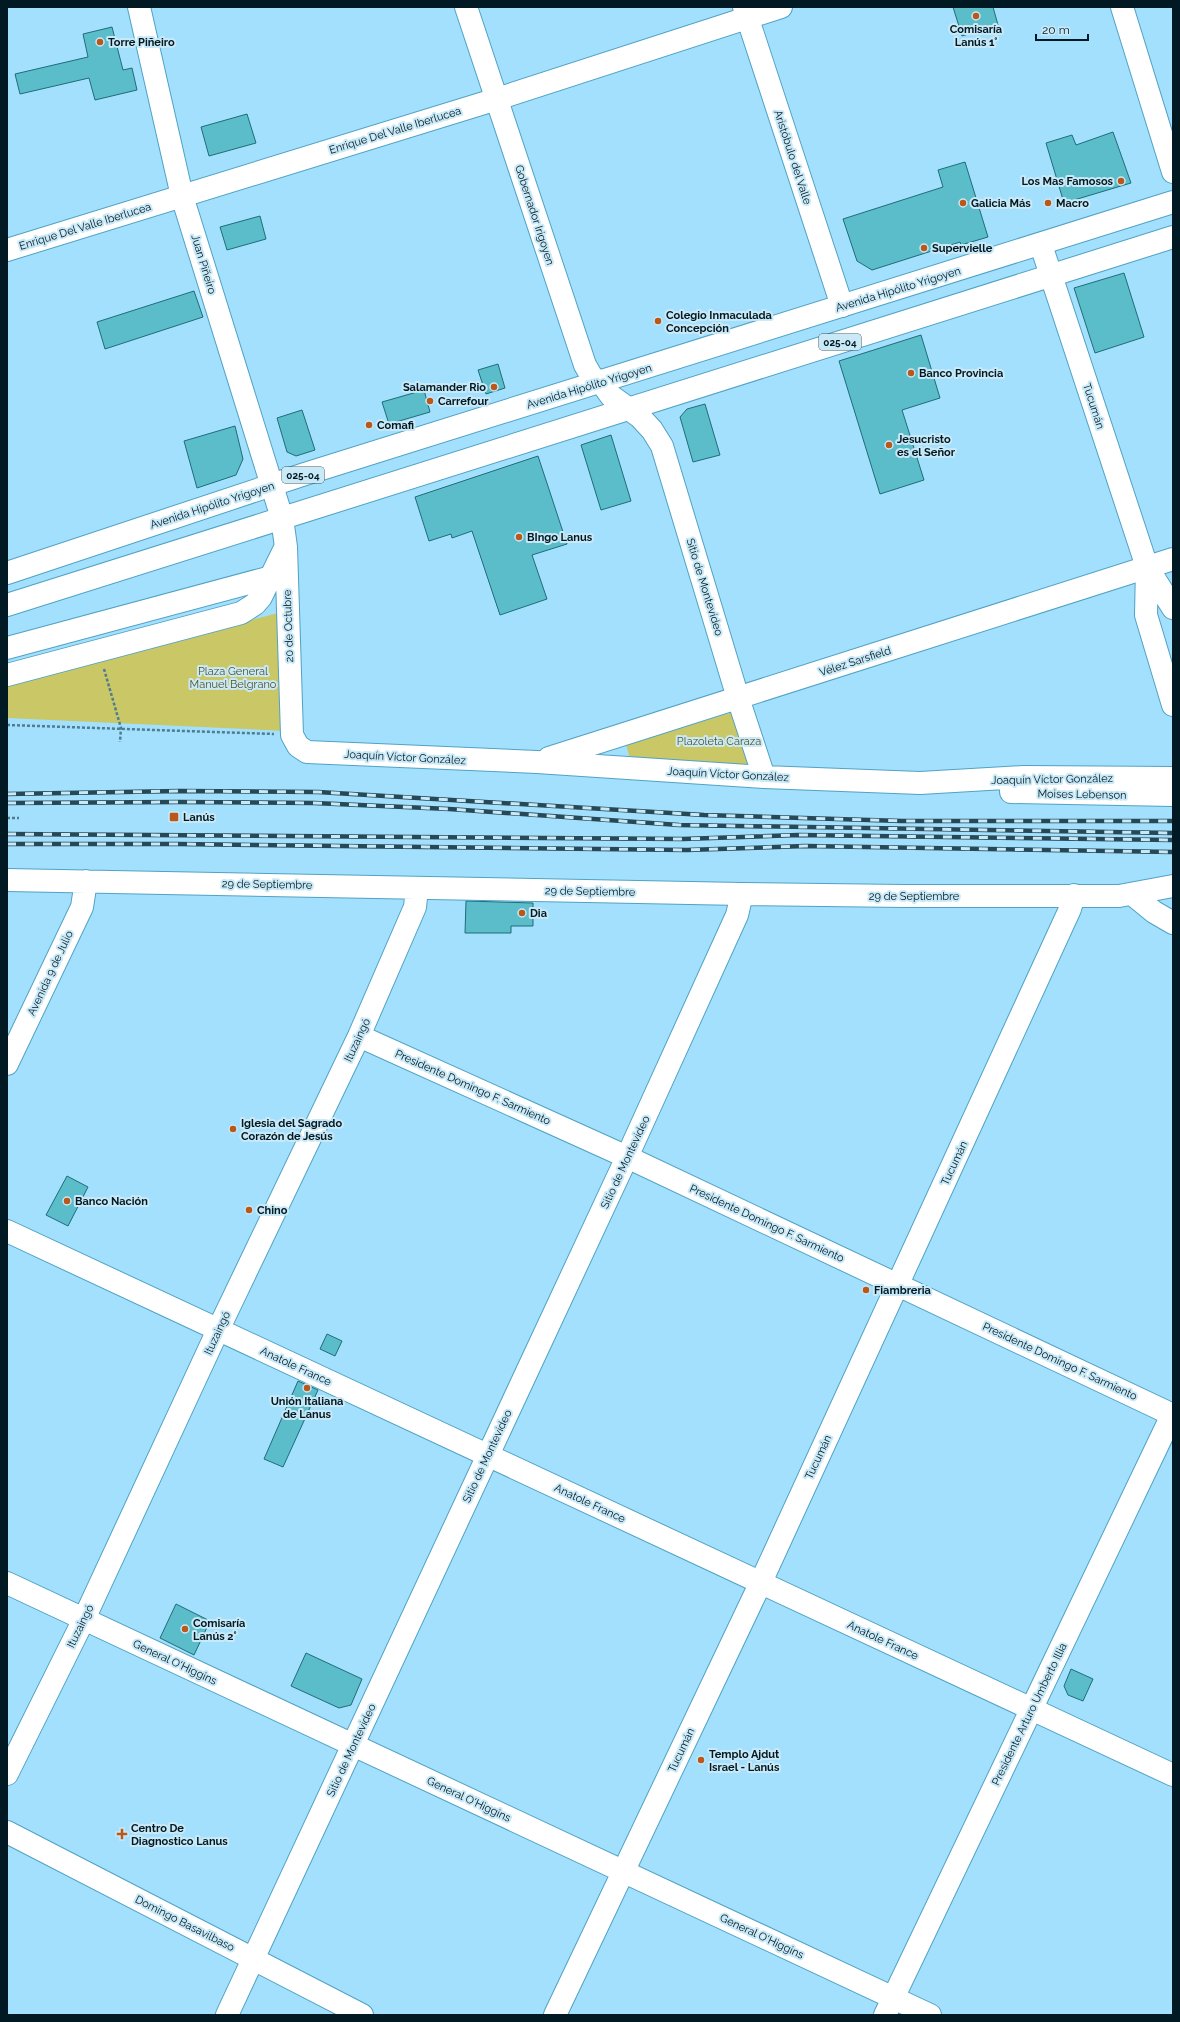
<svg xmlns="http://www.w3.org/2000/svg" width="1180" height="2022" font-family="Raleway,sans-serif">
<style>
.green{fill:#c9c766}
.building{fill:#5bbcca;stroke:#1f6d77}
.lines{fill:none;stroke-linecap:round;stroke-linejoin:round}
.minor-casing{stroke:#51a2c4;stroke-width:24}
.major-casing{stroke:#51a2c4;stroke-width:24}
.path{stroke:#517c8f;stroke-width:2.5;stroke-dasharray:3 2;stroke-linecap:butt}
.minor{stroke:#fff;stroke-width:22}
.major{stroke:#fff;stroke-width:22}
.rail-casing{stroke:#274856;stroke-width:4.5}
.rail{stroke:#cae9f7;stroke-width:3;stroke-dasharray:9;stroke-linecap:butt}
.poi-dot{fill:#ba581a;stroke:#cae9f7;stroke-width:1.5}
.labels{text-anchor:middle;stroke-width:4;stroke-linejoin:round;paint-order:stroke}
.shield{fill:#cae9f7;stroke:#3d5763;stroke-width:1}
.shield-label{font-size:10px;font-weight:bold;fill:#011923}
.poi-label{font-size:11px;font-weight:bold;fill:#011923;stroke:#cae9f7;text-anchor:start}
.street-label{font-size:11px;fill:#011923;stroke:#cae9f7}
.park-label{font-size:11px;fill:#515025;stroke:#cae9f7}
</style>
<rect width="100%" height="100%" fill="#a2e0fd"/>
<path class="green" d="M282,612l4,119 -279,-13v-35z
M736,711l17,56 -122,-5 -5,-17z"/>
<path class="building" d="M953,7h40l5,18 -36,11z
M112,27l11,43 9,-2 5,22 -42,10 -6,-22 -69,16 -5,-20 73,-17 -5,-23z
M247,114l9,29 -47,13 -8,-29z
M1113,132l18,51 -67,20 -18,-60 26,-8 4,10z
M965,162l23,75 -27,8 -1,-3 -88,28 -15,-9 -14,-42 100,-32 -5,-17z
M260,216l6,23 -39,11 -7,-23z
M1124,273l20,64 -49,16 -21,-65z
M194,291l9,26 -98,32 -8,-27z
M921,335l19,63 -38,12 22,70 -44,14 -41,-133z
M498,364l7,24 -19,6 -8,-24z
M424,390l6,22 -41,12 -7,-22z
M705,404l15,51 -27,7 -13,-45 7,-8z
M302,410l13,40 -19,6 -9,-4 -10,-34z
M235,426l8,33 -7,16 -39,13 -13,-47z
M611,435l20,66 -30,9 -20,-65z
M538,456l29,88 -35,11 15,44 -47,16 -28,-84 -20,7 -1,-4 -22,7 -14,-44z
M466,901l67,2v23h-22v7h-46z
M67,1176l21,11 -20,39 -22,-11z
M327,1334l15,7 -7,15 -15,-7z
M298,1381l20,9 -35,77 -19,-8z
M176,1604l34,17 -16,34 -34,-17z
M306,1653l56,26 -11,26 -12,3 -48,-22z
M1071,1669l22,10 -10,22 -15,-6 -4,-9z"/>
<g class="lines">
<defs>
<path id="minor" d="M139,7l43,189 100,322 4,29 6,188 6,11 9,6 230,10 227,15 156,6 103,-6 150,1
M466,7l119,358 7,12 9,5 10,14 29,21 12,13 10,16 76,252 26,79
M744,7l98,299
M1122,7l51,165
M1041,245l106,322 26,41
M7,250l490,-151 284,-92
M1147,567l-1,48 27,90
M7,648l264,-71
M7,675l234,-62 14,-9 6,-7 23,-47
M549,758l624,-199
M1011,792l162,3
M7,880l735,14 163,2h214l54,-10
M1132,894l22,18 19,11
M359,1036l268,121 546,258
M7,1064l75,-157 4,-26
M7,1231l1166,544
M7,1583l923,432
M7,1774l77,-155 134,-289 141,-294 56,-129 2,-19
M7,1832l355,183
M227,2015l400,-858 110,-242 5,-21
M555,2015l206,-433 309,-673 4,-14
M885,2015l288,-602"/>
<path id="major" d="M7,573l298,-99 868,-272
M7,605l1166,-368"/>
</defs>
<use href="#minor" class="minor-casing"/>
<use href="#major" class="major-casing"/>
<path class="path" d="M104,669l17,59 -1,14
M7,725l267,9
M7,818h12"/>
<use href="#minor" class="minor"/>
<use href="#major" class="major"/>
<defs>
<path id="rail" d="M7,794l173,-3 138,1 386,23 198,6h271
M7,803l173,-1 134,1 135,6 230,16 494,8
M7,834l676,5 116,-4 374,5
M7,844h170l510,6 118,-4 368,6"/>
</defs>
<use href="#rail" class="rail-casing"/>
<use href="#rail" class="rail"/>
</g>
<g class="poi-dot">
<circle cx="976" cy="16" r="4"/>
<circle cx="100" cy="42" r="4"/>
<circle cx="1121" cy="181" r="4"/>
<circle cx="963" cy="203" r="4"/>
<circle cx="1048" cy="203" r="4"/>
<circle cx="924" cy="248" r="4"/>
<circle cx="658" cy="321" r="4"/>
<circle cx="911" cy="373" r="4"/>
<circle cx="494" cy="387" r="4"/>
<circle cx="430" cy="401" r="4"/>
<circle cx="369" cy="425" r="4"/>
<circle cx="889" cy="445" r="4"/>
<circle cx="519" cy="537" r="4"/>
<rect x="169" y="812" width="10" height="10" rx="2"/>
<circle cx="522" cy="913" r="4"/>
<circle cx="233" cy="1129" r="4"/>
<circle cx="67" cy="1201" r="4"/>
<circle cx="249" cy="1210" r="4"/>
<circle cx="866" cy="1290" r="4"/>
<circle cx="307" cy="1388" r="4"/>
<circle cx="185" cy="1629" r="4"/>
<circle cx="701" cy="1760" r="4"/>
<path d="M120 1828h4v4h4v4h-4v4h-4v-4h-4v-4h4z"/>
</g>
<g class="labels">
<g class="shield">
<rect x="819" y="334" width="42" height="16" rx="3"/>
<rect x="282" y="467" width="42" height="16" rx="3"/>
</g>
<g class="shield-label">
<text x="840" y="346">025-04</text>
<text x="303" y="479">025-04</text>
</g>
<g class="poi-label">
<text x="976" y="33" text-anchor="middle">Comisaría<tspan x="976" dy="13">Lanús 1°</tspan></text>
<text x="108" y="46">Torre Piñeiro</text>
<text x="1113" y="185" text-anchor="end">Los Mas Famosos</text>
<text x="971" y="207">Galicia Más</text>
<text x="1056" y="207">Macro</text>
<text x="932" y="252">Supervielle</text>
<text x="666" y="319">Colegio Inmaculada<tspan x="666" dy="13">Concepción</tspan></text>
<text x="919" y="377">Banco Provincia</text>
<text x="486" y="391" text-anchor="end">Salamander Rio</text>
<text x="438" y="405">Carrefour</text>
<text x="377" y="429">Comafi</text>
<text x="897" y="443">Jesucristo<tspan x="897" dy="13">es el Señor</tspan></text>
<text x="527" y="541">BIngo Lanus</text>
<text x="183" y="821">Lanús</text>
<text x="530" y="917">Dia</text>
<text x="241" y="1127">Iglesia del Sagrado<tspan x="241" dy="13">Corazón de Jesús</tspan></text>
<text x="75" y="1205">Banco Nación</text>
<text x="257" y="1214">Chino</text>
<text x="874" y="1294">Fiambreria</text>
<text x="307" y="1405" text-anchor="middle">Unión Italiana<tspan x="307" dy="13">de Lanus</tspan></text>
<text x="193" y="1627">Comisaría<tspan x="193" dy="13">Lanús 2°</tspan></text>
<text x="709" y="1758">Templo Ajdut<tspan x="709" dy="13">Israel - Lanús</tspan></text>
<text x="131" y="1832">Centro De<tspan x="131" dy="13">Diagnostico Lanus</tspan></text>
</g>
<g class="street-label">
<text transform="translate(395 130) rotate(-17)" y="4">Enrique Del Valle Iberlucea</text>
<text transform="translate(793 157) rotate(72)" y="4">Aristóbulo del Valle</text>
<text transform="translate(535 215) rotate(72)" y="4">Gobernador Irigoyen</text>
<text transform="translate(85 226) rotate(-17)" y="4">Enrique Del Valle Iberlucea</text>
<text transform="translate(204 264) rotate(73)" y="4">Juan Piñeiro</text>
<text transform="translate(898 289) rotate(-17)" y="4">Avenida Hipólito Yrigoyen</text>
<text transform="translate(589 386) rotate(-17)" y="4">Avenida Hipólito Yrigoyen</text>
<text transform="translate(1094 406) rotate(72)" y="4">Tucumán</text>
<text transform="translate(212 505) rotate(-18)" y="4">Avenida Hipólito Yrigoyen</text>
<text transform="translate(705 587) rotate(73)" y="4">Sitio de Montevideo</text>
<text transform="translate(288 626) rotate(-92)" y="4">20 de Octubre</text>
<text transform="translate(855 661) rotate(-18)" y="4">Vélez Sarsfield</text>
<text transform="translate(405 757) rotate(3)" y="4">Joaquín Víctor González</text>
<text transform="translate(728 774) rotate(3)" y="4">Joaquín Víctor González</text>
<text transform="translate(1052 779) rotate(-1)" y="4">Joaquín Víctor González</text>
<text transform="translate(1082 794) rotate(1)" y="4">Moises Lebenson</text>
<text transform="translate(267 884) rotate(1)" y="4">29 de Septiembre</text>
<text transform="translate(590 891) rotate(1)" y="4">29 de Septiembre</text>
<text x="914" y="900">29 de Septiembre</text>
<text transform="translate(50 973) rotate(-65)" y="4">Avenida 9 de Julio</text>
<text transform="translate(357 1040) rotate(-65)" y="4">Ituzaingó</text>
<text transform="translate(473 1087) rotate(24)" y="4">Presidente Domingo F. Sarmiento</text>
<text transform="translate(625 1162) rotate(-65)" y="4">Sitio de Montevideo</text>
<text transform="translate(954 1163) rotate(-65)" y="4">Tucumán</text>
<text transform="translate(767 1223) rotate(25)" y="4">Presidente Domingo F. Sarmiento</text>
<text transform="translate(217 1333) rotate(-65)" y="4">Ituzaingó</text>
<text transform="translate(1060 1361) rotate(25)" y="4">Presidente Domingo F. Sarmiento</text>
<text transform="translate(296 1366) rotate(25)" y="4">Anatole France</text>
<text transform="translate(487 1456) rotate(-65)" y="4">Sitio de Montevideo</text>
<text transform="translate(818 1457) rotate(-65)" y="4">Tucumán</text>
<text transform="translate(590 1503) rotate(25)" y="4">Anatole France</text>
<text transform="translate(80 1626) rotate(-64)" y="4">Ituzaingó</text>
<text transform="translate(883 1640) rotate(25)" y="4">Anatole France</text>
<text transform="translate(175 1662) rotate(25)" y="4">General O'Higgins</text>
<text transform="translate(1029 1714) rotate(-64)" y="4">Presidente Arturo Umberto Illia</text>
<text transform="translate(351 1750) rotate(-65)" y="4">Sitio de Montevideo</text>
<text transform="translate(681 1750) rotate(-65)" y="4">Tucumán</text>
<text transform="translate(469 1799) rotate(25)" y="4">General O'Higgins</text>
<text transform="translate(185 1923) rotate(27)" y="4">Domingo Basavilbaso</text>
<text transform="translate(762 1936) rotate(25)" y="4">General O'Higgins</text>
</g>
<g class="park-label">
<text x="233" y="675">Plaza General<tspan x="233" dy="13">Manuel Belgrano</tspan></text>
<text x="719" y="745">Plazoleta Caraza</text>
</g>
</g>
<rect width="1180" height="2022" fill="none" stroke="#011923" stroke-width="16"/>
<path d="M1036 34v6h52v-6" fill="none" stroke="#011923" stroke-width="2"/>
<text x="1042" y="34" font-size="12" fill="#011923" stroke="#cae9f7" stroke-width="3" paint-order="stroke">20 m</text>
</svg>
